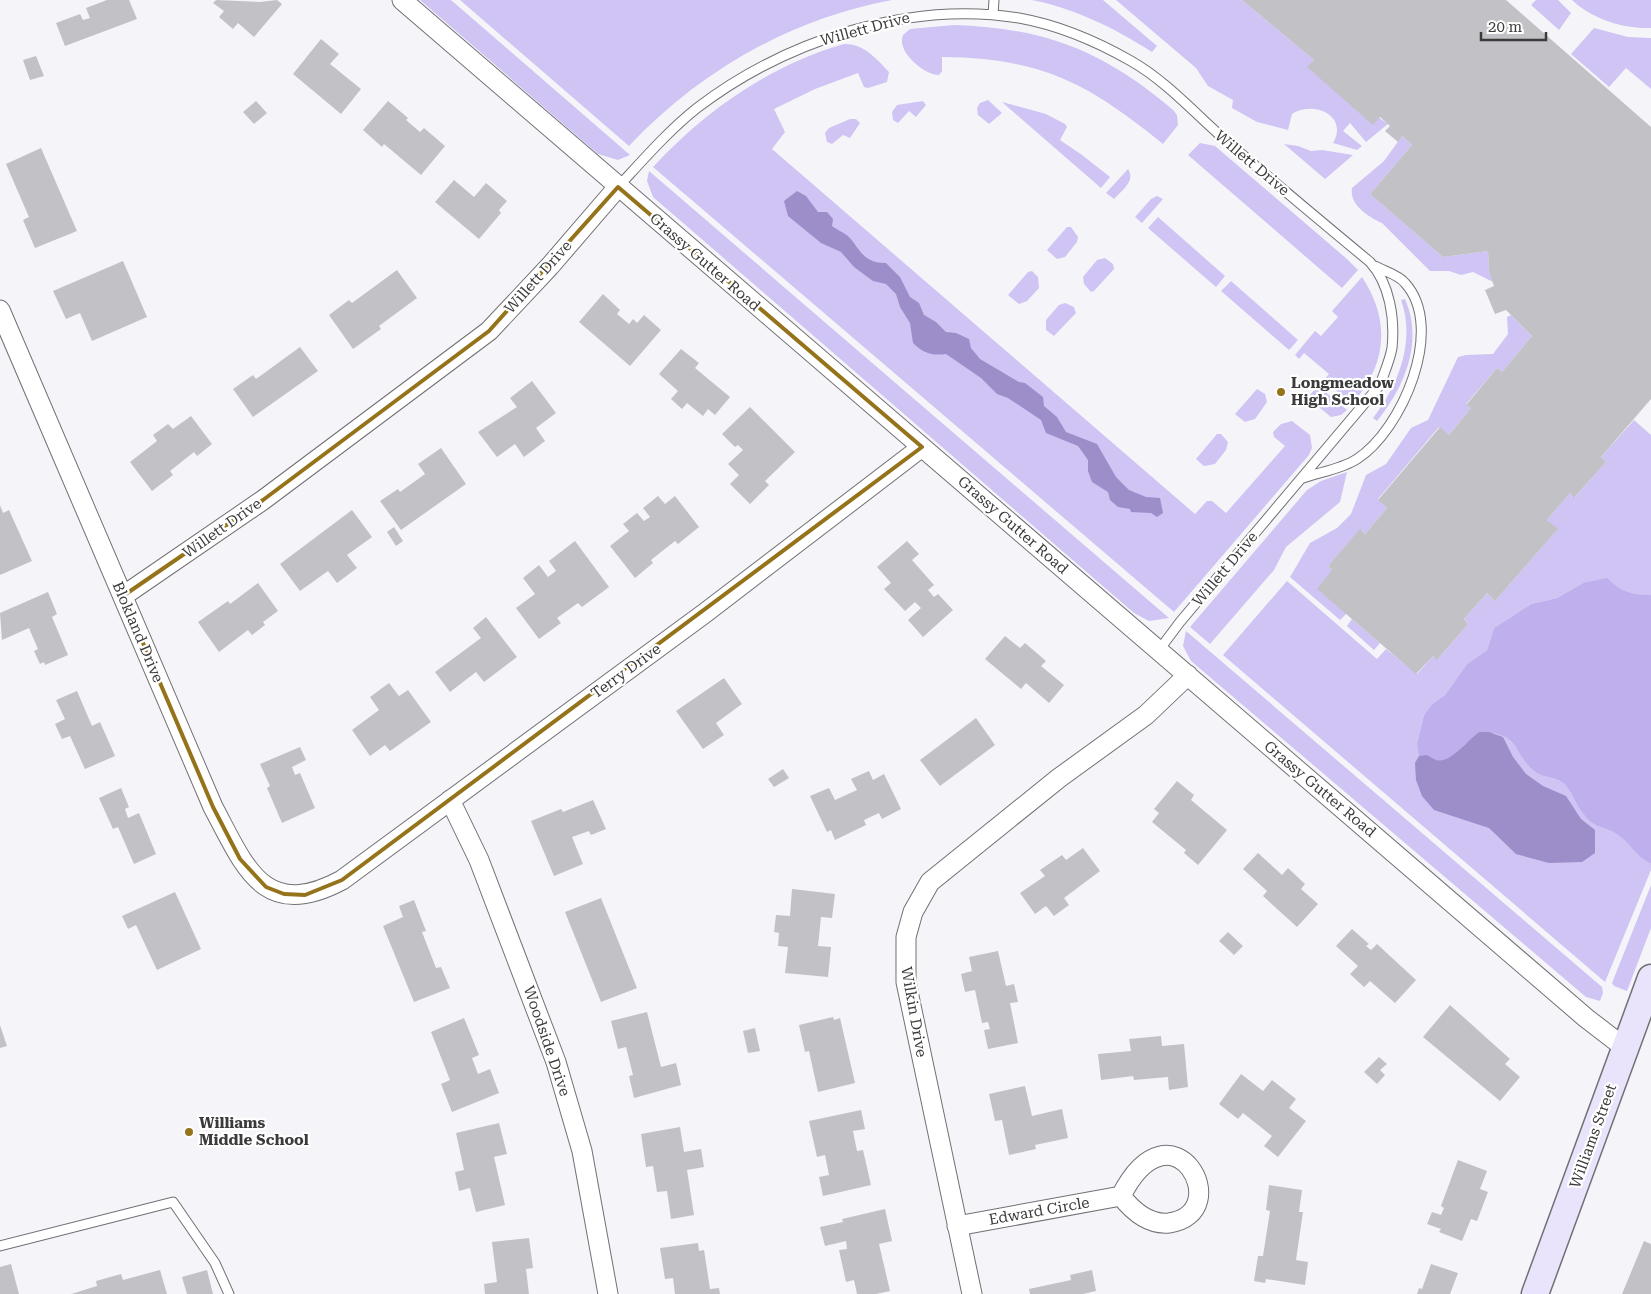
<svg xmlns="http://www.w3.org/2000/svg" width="1651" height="1294" font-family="'Roboto Serif',serif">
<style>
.green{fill:#cfc4f4}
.forest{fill:#bfafed}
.water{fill:#9d8dc9}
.building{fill:#c2c1c5}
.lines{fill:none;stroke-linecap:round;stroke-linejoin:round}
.lane-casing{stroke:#717074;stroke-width:11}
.street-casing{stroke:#717074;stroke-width:21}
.secondary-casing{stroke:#717074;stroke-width:29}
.lane{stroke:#fff;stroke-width:9}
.street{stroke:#fff;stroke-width:19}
.secondary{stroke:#eae3fc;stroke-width:26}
.marked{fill:none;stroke:#95731b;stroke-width:4;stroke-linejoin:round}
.poi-dot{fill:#95731b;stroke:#fff;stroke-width:2}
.labels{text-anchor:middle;stroke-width:4.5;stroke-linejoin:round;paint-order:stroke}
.street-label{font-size:15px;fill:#3b3b3c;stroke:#fff}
.poi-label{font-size:15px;font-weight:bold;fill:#3b3b3c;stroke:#fff;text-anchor:start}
</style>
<rect width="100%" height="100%" fill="#f5f5f9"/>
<path class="green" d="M420,0h31l179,155 -12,5 -20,-6z
M460,0h432c-102,19 -192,71 -263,146z
M1032,0h71l54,46 -5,6c-38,-24 -76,-43 -120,-52z
M1116,0h126l72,60 -6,7 80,57 -22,18 -16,-19 -7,8 19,15 -5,4 -24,-7c16,-27 -19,-43 -41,-29l-4,16 -31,-8 -25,-14 1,-8 -25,-14 -12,-18z
M1536,0h22l13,13 -12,17 -28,-25z
M1572,0h79v28c-28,1 -59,-9 -79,-28z
M954,25c91,3 150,26 219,85l4,5 1,10 -15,19c-75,-61 -122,-86 -221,-87v14l-3,4c-15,0 -43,-24 -36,-40l7,-6z
M1594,28l34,9 23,1v51l-25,-21 -17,19 -38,-33z
M844,44c19,-1 33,15 45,28l-2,10 -19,6 -4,-1 -6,-14 -43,16 -41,20 11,23 -13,17 423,365 12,-13h5l14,12 59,-67 -11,-9 -1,-5 8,-8 11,-3 18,14 2,13 -3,7 -135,157 -521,-445c52,-56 117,-102 191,-123z
M988,100l14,13 -13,11 -11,-9 -1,-7 3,-5z
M923,101l3,4 -10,12 -7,-6 -11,12 -5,-3 -1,-8 5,-7z
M1002,102l44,12 19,10 2,3 -7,13 22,15 28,22 -9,11z
M850,119h6l4,4 -10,15 -7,-3 -11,9 -5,-2 -2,-9 4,-5z
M1402,136l10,9 -42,49 73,63 45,-6 1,20 4,11 -20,-10 -12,3 -12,-4h-19l-48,-48c-13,-6 -33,-18 -30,-35l32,-27z
M1200,143l15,3 132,113 11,11 -16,18 -154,-133z
M1284,144l14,2 13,5 11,-1 31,5 -28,24z
M1128,169c8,12 -6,21 -14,30l-8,-6z
M649,171l520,447 -20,3 -15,-8 -481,-416 -6,-16z
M1157,196l6,3 -21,24 -7,-6 16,-18z
M1158,217l67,59 -9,11 -68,-59z
M1067,227h4l7,10 -1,5 -12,15 -8,2 -10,-9z
M1105,258l8,6 1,5 -20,22 -3,1 -7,-8 -1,-7 14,-17z
M1032,271l6,6 1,11 -12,13 -8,3 -11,-9 20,-23z
M1362,277c29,44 25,88 -10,127l-28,-24 5,-6 -25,-21 -5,6 -4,-4 20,-24 6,5 17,-19 -6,-6z
M1231,281l67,59 -9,10 -68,-59z
M1405,299c19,43 -1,89 -28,122l-4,-3c25,-32 43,-77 28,-118z
M1065,303l9,4 2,6 -22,23 -8,-6v-10l13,-15z
M1511,315l21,21 -30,36 -5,-4 -31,36 5,4 -22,27 -10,-8 -61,72 9,9 -22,26 -5,-4 -32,36 4,4 14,44 -6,6 -50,-43 20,-34 27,-15 14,-14 15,-39 20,-11 25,-36 17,-8 30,-63 8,-2 27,-1 15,-20 -1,-17z
M1318,386l29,24 -6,5 -10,2 -22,-18v-3z
M1257,389l8,5 2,8 -12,17 -10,3 -10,-8z
M1634,420l17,15v160l-12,1 -56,-13 -26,15 -26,6 -37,24 -7,22 -20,14 -22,31 -13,9 -8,11 -7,28 9,12 36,-6 17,-17c46,1 31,23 59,42 8,4 18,3 25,9 10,9 12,22 21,32 10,13 17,11 29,17 16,8 22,25 38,32v6l-46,112 -382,-327 64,-74 90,78 9,-10 31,25 16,-18 5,3 30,-35 -4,-5 23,-26 8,8 62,-71 -10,-10 23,-27 5,4 31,-35 -5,-5z
M1217,434h4l7,8 -2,8 -11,14 -11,2 -8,-7z
M1347,472l-7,30 -54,45 -12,23 -64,74 -20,-17 117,-137 14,-9z
M1352,619l28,24 -6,7 -27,-24z
M1186,631l416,356 1,6 -3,8 -14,-4 -395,-336 -8,-15z
M1651,885v43l-24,63 -13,-5 -2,-3z"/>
<path class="forest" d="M1607,578c13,13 25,18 44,17v269c-16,-7 -22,-24 -38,-32 -12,-6 -19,-4 -29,-17 -9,-10 -11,-23 -21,-32 -7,-6 -17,-5 -25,-9 -28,-19 -13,-41 -59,-42 -10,6 -29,33 -43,29 -3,-2 -6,-5 -10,-6l-7,1 -2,-13 7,-28 8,-11 13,-9 22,-31 20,-14 7,-22 37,-24 26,-6 26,-15z"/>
<path class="water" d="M797,191l9,5 12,16h9l6,7 -1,7c5,4 13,7 17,11 13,15 15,26 37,26l14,14 10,20 9,6 5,12 12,7 10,10 10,1 13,6 2,9 9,11 39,23 6,1 18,14 1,9 13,11 9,15 31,12 19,33 13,13 17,7 14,1 3,15 -6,4 -6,-4 -20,-1 -1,-3 -12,-2 -8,-7 -2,-8 -16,-10 -4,-11v-11l-10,-14 -32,-13 -5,-13 -33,-22 -11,-4 -16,-16 -35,-24c-14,2 -23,-1 -33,-11l-3,-20 -10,-16 -4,-13 -10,-10 -13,-3 -19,-14 -13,-15 -20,-9 -33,-27 -4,-15z
M1479,732h10l14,5 10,20 13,17 17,12 23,10 15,23 14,11v23l-13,9 -33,1 -33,-9 -27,-26 -55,-18 -12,-14 -6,-16 -1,-17 4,-7 7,-1c4,1 7,4 10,5 14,5 33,-22 43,-28z"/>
<path class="building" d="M107,0h22l8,19 -72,27 -9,-23 24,-9 3,6 7,-2 -4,-10z
M216,0l44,2 17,-2 5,4 -28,33 -16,-14 -5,6 -14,-12 5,-6 -11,-8z
M1242,0h264l145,127v272l-50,58 5,5 -32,36 -4,-5 -23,27 11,9 -63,72 -8,-8 -23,26 4,5 -31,36 -4,-4 -17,18 -99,-85 15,-19 -4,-4 32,-37 5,5 22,-26 -9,-8 62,-73 9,8 22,-27 -5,-3 31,-37 5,4 30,-36 -26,-26 -11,4 -10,-24 9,-4 -5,-15 -1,-20 -45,6 -73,-63 42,-49 -10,-9 -4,6 -13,-11 5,-5 -10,-9 -7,8 -66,-58 7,-7z
M321,39l18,15 -9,10 31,25 -20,25 -48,-40z
M36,56l8,20 -14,4 -7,-20z
M256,101l11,12 -13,11 -11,-12z
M388,101l20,17 -2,2 14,12 4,-4 21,18 -24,29 -37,-31 -2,3 -19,-17z
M41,148l36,83 -42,17 -12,-28 6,-3 -23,-53z
M454,180l20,17 12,-14 21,18 -8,9 2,3 -22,26 -44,-37z
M123,261l24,56 -55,24 -12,-28 -14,6 -13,-28z
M397,270l20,28 -38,28 2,3 -28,20 -24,-34 20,-15 3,3z
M603,294l17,16 -3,4 12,10 4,-5 4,4 7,-8 17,15 -31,36 -51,-44z
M300,347l18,24 -65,46 -20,-28 20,-14 3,4z
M681,349l18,14 -4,5 35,29 -15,18 -7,-6 -5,7 -16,-13 -5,6 -11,-10 7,-8 -19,-17z
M532,381l24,32 -20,15 9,13 -21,16 -9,-13 -18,13 -19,-25 39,-25 -7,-9z
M750,407l45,45 -30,29 4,4 -19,19 -20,-20 9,-9 -11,-11 15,-14 -5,-5 -3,2 -13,-13z
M191,416l21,28 -15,12 -3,-4 -24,19 3,4 -21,16 -22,-29 27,-21 -4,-6 15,-11 5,5z
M441,448l25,36 -65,46 -21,-29 18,-12 2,3 25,-18 -7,-10z
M658,496l7,8 10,-8 24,31 -21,17 -3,-3 -24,19 2,3 -18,15 -25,-32 19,-15 -6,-7 14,-11 7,8 6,-4 -7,-9z
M0,505l3,8 6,-3 23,51 -32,14z
M352,510l20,27 -25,18 10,13 -20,15 -9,-12 -28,20 -20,-27z
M394,527l9,14 -7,5 -9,-14z
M575,541l34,46 -27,20 -4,-4 -21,15 4,5 -22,16 -23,-31 19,-14 -12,-16 16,-13 9,12 8,-6 -7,-10z
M907,541l12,13 -7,6 22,25 -6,5 6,7 4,-3 15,16 -30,27 -15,-17 13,-12 -6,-6 -10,9 -21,-22 7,-6 -14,-16z
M258,583l20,28 -15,11 2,3 -13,10 -4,-5 -29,22 -21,-30 30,-21 2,3z
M48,592l9,22 -5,3 16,38 -23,10 -1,-3 -4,2 -6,-13 4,-2 -9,-21 -27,12 -2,-27z
M486,617l31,40 -33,25 -8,-10 -26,20 -15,-20 46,-34 -8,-10z
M1005,636l15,12 5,-5 21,18 -5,5 23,19 -15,18 -23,-20 -5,6 -36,-30z
M724,678l18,26 -26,19 8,12 -21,14 -27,-38z
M389,683l10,13 9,-6 23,32 -41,29 -5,-6 -15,11 -18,-26 27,-20 -9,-13z
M77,691l15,35 8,-4 15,34 -30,13 -15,-33 -8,3 -7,-15 10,-5 -9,-19z
M976,718l19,27 -55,41 -20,-26z
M300,747l6,13 -14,7 3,8 5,-2 15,35 -33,15 -15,-35 3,-2 -10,-22z
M783,769l6,9 -15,9 -6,-8z
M869,771l4,9 11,-6 17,35 -19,10 -3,-6 -15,7 2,5 -31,15 -4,-10 -4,2 -17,-36 19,-8 6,12 22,-10 -6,-11z
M1177,781l17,14 -3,5 36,30 -29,35 -14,-12 2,-3 -34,-28 7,-9 -5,-4z
M121,788l8,19 -4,2 3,9 11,-5 17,41 -22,10 -16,-37 -5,2 -14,-31z
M593,800l13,29 -15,6 -2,-4 -17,6 11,27 -29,12 -23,-55 30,-12 2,3z
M1083,848l17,23 -36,27 5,7 -15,11 -8,-10 -11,8 -15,-21 25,-17 -5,-6 22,-15 4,5z
M1258,853l24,22 6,-7 17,16 -4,5 17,15 -21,23 -34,-31 4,-5 -24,-22z
M792,889l43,5 -3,24 -11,-1 -3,29 13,1 -3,30 -43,-4 3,-26 -10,-1 1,-13 -5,-1 2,-17 14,1z
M175,892l26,57 -44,21 -21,-45 -8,4 -6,-13z
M601,898l36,90 -36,14 -36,-90z
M414,900l12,31 -4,1 14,36 5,-1 9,21 -36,14 -31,-76 20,-9 -4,-11z
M1352,929l17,15 -3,2 5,4 6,-6 39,36 -21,23 -25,-22 -6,6 -14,-13 8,-8 -22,-20z
M1228,932l15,14 -9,9 -15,-14z
M998,951l8,35 8,-2 4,18 -8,1 8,40 -30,6 -4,-19 6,-1 -2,-7 -6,1 -7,-33 -10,2 -4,-18 11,-3 -3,-14z
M1450,1005l60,54 -5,5 15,13 -20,24 -77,-64z
M647,1012l14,55 15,-4 5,22 -47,13 -5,-22 4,-1 -7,-28 -8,2 -7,-28z
M833,1017l1,3 6,-2 15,65 -37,9 -9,-41 -4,1 -6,-27z
M464,1018l15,37 -7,3 6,16 12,-5 9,24 -47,19 -11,-28 9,-4 -19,-48z
M0,1025l7,21 -7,2z
M755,1028l5,23 -12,2 -5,-22z
M1161,1036l1,10 22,-2 4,43 -19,3 -1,-13 -34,3 -1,-4 -32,4 -3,-26 33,-3 -2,-12z
M1379,1057l8,7 -7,6 5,5 -8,9 -13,-12z
M1241,1074l22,17 9,-11 24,19 -7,9 17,13 -28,36 -14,-11 8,-10 -29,-23 -5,6 -19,-15z
M1025,1086l7,30 30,-7 6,29 -33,7 1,4 -27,6 -7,-35 -7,1 -6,-27z
M861,1110l4,19 -12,2 4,20 6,-1 8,35 -48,11 -4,-19 10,-2 -4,-20 -8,2 -8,-36z
M499,1123l8,31 -13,3 11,48 -29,7 -6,-24 -11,3 -4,-19 9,-2 -8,-37z
M680,1127l4,25 17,-3 3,18 -17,3 7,45 -23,4 -4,-28 -10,1 -4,-26 -7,1 -5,-33z
M1458,1160l29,11 -7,18 8,3 -11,29 -6,-2 -9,22 -23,-9 2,-3 -14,-5 5,-12 9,3 3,-7 -3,-2z
M1269,1185l33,5 -3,22h4l-7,48 12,2 -3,23 -39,-6 -1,4 -11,-2 4,-25h5l7,-45 -4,-1z
M885,1209l7,32 -13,3 11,47 -14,3h-19l-3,-14 -8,2 -7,-32 8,-1 -1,-8 -21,5 -5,-19 23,-5 -1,-3z
M529,1238l4,30 -7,1 3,25h-44l-1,-10 13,-2 -5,-40z
M1644,1241l7,3v50h-29z
M698,1243l1,8 5,-1 6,39 9,-1 1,6h-45l-2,-16 -8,1 -5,-31z
M11,1264l8,30h-19v-27z
M1431,1264l27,9 -8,21h-33l2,-6 3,1z
M160,1270l7,24h-96l26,-8 -1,-5 25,-7 2,6z
M207,1270l6,24h-26l-5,-17z
M1092,1270l4,21 -13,3h-53l-1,-5 42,-9 -1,-5z"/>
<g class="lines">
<defs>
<path id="lane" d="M993,14l1,-14
M618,187c25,-27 50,-56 79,-79 88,-67 211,-108 322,-90 39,7 77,23 112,43 37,21 67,56 99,83 46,40 93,79 140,118 20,22 25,57 22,86 -2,12 -8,25 -12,37l-200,237 -21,28
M1303,478c17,-6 39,-9 54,-19 45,-29 89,-131 48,-176 -6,-8 -21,-12 -30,-17
M0,1246l173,-44 42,61 14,31"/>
<path id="street" d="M402,0l1184,1018 39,30
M0,310l213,497c32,60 51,115 129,73l363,-267 217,-166
M123,596l140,-96 226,-169 61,-65 68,-79
M450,800l29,60 77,202 26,89 26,143
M957,1226l164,-30c11,14 28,29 48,27 69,-10 3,-128 -48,-27
M972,1294l-66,-312v-45l7,-25 17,-30 129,-104 87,-63 42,-40"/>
<path id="secondary" d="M1535,1294l116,-316"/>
</defs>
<use href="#lane" class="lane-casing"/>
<use href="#street" class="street-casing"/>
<use href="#secondary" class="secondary-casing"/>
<use href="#lane" class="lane"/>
<use href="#street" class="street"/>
<use href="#secondary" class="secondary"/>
</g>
<path class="marked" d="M618,187l304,260 -580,433 -37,15 -21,-1 -18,-7 -26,-28 -27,-52 -90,-211 140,-96 226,-169z"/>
<g class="poi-dot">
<circle cx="1281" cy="392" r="5"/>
<circle cx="189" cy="1132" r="5"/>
</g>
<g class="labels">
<g class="street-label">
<text transform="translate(865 29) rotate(-15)" y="5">Willett Drive</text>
<text transform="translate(1252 163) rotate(40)" y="5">Willett Drive</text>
<text transform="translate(705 262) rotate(41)" y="5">Grassy Gutter Road</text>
<text transform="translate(538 277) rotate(-48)" y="5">Willett Drive</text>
<text transform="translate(1013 525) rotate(41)" y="5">Grassy Gutter Road</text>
<text transform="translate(222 528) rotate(-35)" y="5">Willett Drive</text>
<text transform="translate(1225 569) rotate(-50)" y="5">Willett Drive</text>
<text transform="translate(138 632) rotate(67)" y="5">Blokland Drive</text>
<text transform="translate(626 671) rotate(-36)" y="5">Terry Drive</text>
<text transform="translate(1320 789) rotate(40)" y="5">Grassy Gutter Road</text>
<text transform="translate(914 1012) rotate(80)" y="5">Wilkin Drive</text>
<text transform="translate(547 1041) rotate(71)" y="5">Woodside Drive</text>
<text transform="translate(1593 1136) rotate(-70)" y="5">Williams Street</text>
<text transform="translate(1039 1211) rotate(-10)" y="5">Edward Circle</text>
</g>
<g class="poi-label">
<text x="1291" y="388">Longmeadow<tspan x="1291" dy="17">High School</tspan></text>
<text x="199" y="1128">Williams<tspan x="199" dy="17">Middle School</tspan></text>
</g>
</g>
<path d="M1481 32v8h65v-8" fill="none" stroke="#3b3b3c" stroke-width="2.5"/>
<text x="1488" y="32" font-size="15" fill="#3b3b3c" stroke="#ffffff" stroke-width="4" paint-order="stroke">20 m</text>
</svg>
